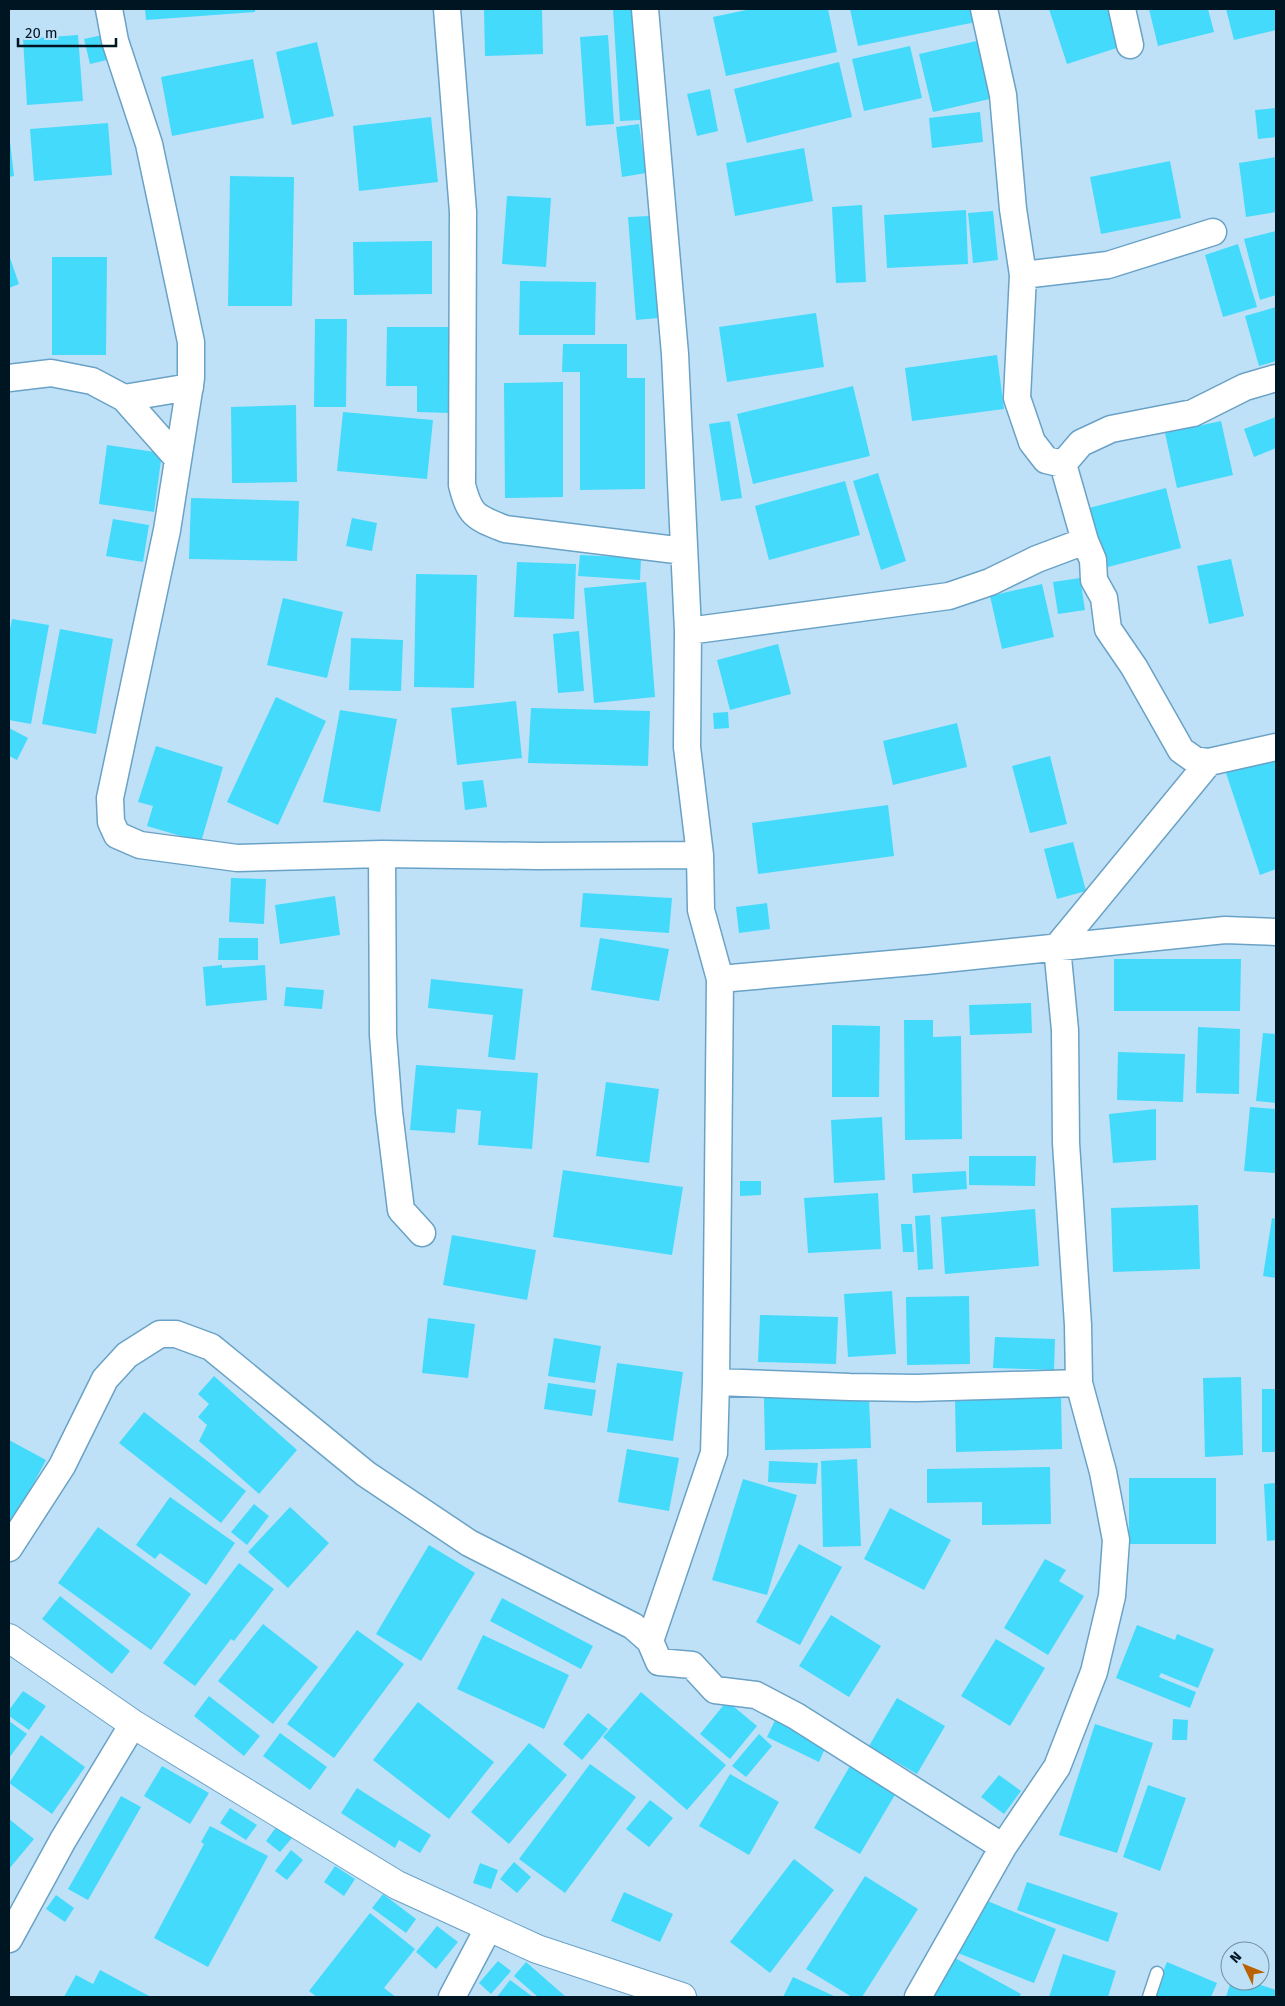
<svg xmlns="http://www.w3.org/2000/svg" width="1285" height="2006" font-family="'Fira Sans',sans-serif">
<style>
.building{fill:#43dafc}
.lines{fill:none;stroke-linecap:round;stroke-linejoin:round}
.service-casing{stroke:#69a2c6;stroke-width:15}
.minor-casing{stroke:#69a2c6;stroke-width:29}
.tertiary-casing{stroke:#69a2c6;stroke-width:30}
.service{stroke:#fff;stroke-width:12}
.minor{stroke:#fff;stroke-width:26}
.tertiary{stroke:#fff;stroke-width:28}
</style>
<rect width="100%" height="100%" fill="#bfe1f7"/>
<path class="building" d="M145,9h110v3l-109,8z
M484,9h58l1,45 -58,2z
M613,9h21l8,111 -22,1z
M751,9h77l9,43 -111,24 -13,-59z
M850,9h123l3,13 -118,24z
M1049,9h66l11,36 -59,19z
M1149,9h59l6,23 -56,14z
M1226,9h50v21l-42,10z
M78,35l5,66 -56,4 -4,-66z
M103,35l4,25 -17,4 -6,-25z
M608,35l6,89 -28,2 -6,-89z
M981,40l13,58 -61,14 -14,-58z
M317,42l17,74 -42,9 -16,-73z
M910,46l12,52 -58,13 -12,-52z
M253,59l11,59 -92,18 -11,-59z
M839,62l13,55 -105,26 -13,-54z
M710,89l8,42 -21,5 -10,-42z
M1276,108v29l-18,2 -3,-29z
M980,112l3,30 -51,6 -3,-30z
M431,117l7,65 -79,9 -6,-65z
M108,123l4,52 -78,6 -4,-52z
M639,124l7,49 -24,4 -6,-50z
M9,133l5,43 -5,1z
M804,148l9,53 -78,15 -9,-53z
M1276,157v55l-30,5 -7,-54z
M1170,161l11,57 -80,16 -11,-57z
M230,176l64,1 -2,129h-64z
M507,196l44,2 -5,69 -44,-3z
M862,205l4,77 -30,1 -4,-76z
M966,210l2,54 -81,4 -3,-53z
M993,211l5,49 -25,3 -5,-50z
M650,216l8,102 -22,2 -8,-103z
M1276,231v64l-16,5 -16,-61z
M432,241v53l-78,1 -1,-53z
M1238,244l19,63 -34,10 -18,-62z
M9,255l10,29 -10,4z
M52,257h55l-1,98h-54z
M520,281l76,1 -1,53h-76z
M1276,307v54l-17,5 -14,-50z
M816,313l8,54 -97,15 -8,-55z
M315,319h32l-1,88h-32z
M387,327h64v86l-34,-1v-26h-31z
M563,344h64v34h18v111l-65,1v-118h-18z
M997,355l7,54 -92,12 -7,-53z
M563,382v115l-58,1 -1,-115z
M853,386l17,70 -117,28 -16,-70z
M296,405l1,77 -65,1 -1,-76z
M343,412l90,8 -6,59 -90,-8z
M1276,417v31l-22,9 -10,-28z
M730,421l12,77 -21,3 -12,-77z
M1221,421l12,54 -56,13 -12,-55z
M107,445l55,8 -8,59 -55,-8z
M878,473l28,88 -25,9 -28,-89z
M845,481l15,54 -91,25 -14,-54z
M1166,488l15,60 -77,20 -15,-60z
M191,498l108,3 -2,60 -108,-2z
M352,518l25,5 -5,28 -26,-5z
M113,519l36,6 -6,37 -37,-6z
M580,555l61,3 -1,22 -62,-4z
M1231,559l13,57 -35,8 -12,-58z
M517,562l59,2 -2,55 -60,-2z
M416,574l61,1 -3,113 -60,-1z
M1080,578l5,32 -27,4 -5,-32z
M646,582l9,115 -61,6 -10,-115z
M1042,584l12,53 -52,12 -12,-53z
M283,598l60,14 -16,66 -60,-13z
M12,619l37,6 -18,99 -22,-4v-86z
M60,629l53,10 -17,95 -54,-10z
M579,631l5,60 -26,2 -5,-59z
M351,638l52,2 -2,51 -52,-1z
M778,644l13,50 -61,16 -13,-50z
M276,697l50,24 -48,104 -51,-23z
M516,701l6,57 -65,7 -6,-57z
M531,708l119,3 -2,55 -120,-3z
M340,710l57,9 -17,93 -57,-10z
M728,712l1,16 -15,1 -1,-16z
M957,723l10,44 -74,18 -10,-44z
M9,728l19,10 -11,22 -8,-4z
M156,746l67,21 -22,75 -54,-16 6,-20 -15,-4z
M1276,755v114l-16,6 -34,-102z
M1050,756l17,68 -37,9 -18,-67z
M483,780l4,27 -22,3 -3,-28z
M888,805l6,51 -136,18 -6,-51z
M1073,842l13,49 -29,8 -13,-50z
M231,878l35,1 -2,45 -35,-2z
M583,893l89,5 -3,35 -89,-6z
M335,896l5,39 -60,9 -5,-39z
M767,903l3,26 -31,4 -3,-26z
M219,938h39v22h-40z
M600,938l69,11 -10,52 -68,-11z
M1114,959h127l-1,52h-126z
M222,965v3l43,-3 2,35 -61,6 -3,-39z
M431,979l92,10 -8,71 -27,-3 5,-42 -65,-7z
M286,987l38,3 -2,19 -38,-3z
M1031,1003l1,30 -62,2 -1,-30z
M904,1020h29v17l28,-1 1,103 -57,1z
M832,1025l48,1 -1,71h-47z
M1198,1027l42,2 -1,65 -43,-1z
M1263,1033l13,1v69l-20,-2z
M1118,1052l67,2 -2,48 -66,-2z
M416,1065l122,8 -6,76 -54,-4 3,-34 -24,-2 -2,24 -45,-3z
M606,1082l53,7 -10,74 -53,-7z
M1250,1107l26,2v64l-32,-2z
M1156,1109v51l-43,3 -4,-49z
M882,1117l3,63 -51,3 -3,-63z
M969,1156h67l-1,30 -66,-1z
M563,1170l120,17 -11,68 -119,-18z
M966,1171l1,18 -54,4 -1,-19z
M740,1181h21v14l-21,1z
M878,1193l3,56 -73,4 -4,-55z
M1198,1205l2,64 -87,3 -2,-64z
M1035,1209l4,57 -94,8 -4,-57z
M930,1215l3,54 -15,1 -3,-54z
M1272,1218l4,1v59l-13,-2z
M901,1224h11l2,28h-11z
M452,1235l84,15 -9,50 -84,-15z
M892,1291l4,63 -48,3 -4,-63z
M969,1296l1,68 -63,1 -1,-68z
M760,1315l78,2 -2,47 -78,-2z
M428,1318l47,6 -7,54 -46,-5z
M995,1337l60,2 -1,31 -61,-2z
M554,1338l47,8 -6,37 -47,-7z
M617,1363l66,9 -10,69 -66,-9z
M214,1376l83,74 -38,44 -60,-53 8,-16 -9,-8 11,-13 -11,-10z
M1241,1377l2,78 -38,2 -2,-79z
M548,1383l48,7 -4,26 -48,-7z
M1262,1389h14v63h-14z
M869,1396l2,52 -106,2 -1,-52z
M1061,1396l1,53 -106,3 -1,-54z
M144,1412l102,79 -25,32 -102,-80z
M9,1440l37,20 -37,70z
M627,1449l52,9 -10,53 -51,-9z
M857,1459l4,87 -38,1 -2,-86z
M769,1461l49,2 -2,21 -48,-2z
M1050,1467l1,57 -69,1v-23l-55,1v-34z
M1129,1478h87v66h-87z
M743,1479l54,16 -30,100 -55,-15z
M1276,1483v57l-9,1 -3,-57z
M170,1497l65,46 -29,42 -46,-32 -5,6 -19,-14z
M254,1504l15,12 -22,29 -16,-13z
M290,1507l39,36 -41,45 -40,-36z
M890,1508l61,32 -27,50 -60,-31z
M98,1527l93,67 -40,56 -93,-67z
M799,1544l43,23 -42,78 -44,-23z
M429,1545l46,28 -54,88 -45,-27z
M1045,1559l21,11 -7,11 25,15 -36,59 -44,-27z
M239,1563l35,26 -40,52 -3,-2 -36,47 -32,-23z
M60,1596l70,55 -18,23 -70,-55z
M502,1598l91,48 -12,23 -91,-48z
M831,1615l50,31 -32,51 -50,-31z
M263,1624l55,43 -45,57 -55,-43z
M1137,1625l38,15 2,-6 37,15 -16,39 -37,-15 -2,4 37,15 -6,16 -74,-30z
M357,1630l47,34 -70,94 -47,-34z
M483,1635l86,40 -25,54 -87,-40z
M996,1639l49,29 -35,58 -49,-30z
M23,1691l23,15 -17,24 -20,-14v-6z
M641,1692l85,73 -39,45 -84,-73z
M209,1696l51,40 -16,20 -50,-40z
M897,1698l48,28 -28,48 -48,-28z
M727,1701l30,25 -27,33 -30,-25z
M418,1702l76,60 -45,57 -76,-59z
M588,1713l20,16 -26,31 -19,-16z
M778,1714l51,25 -10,23 -52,-25z
M1173,1719l15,1 -1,20h-15z
M9,1721l18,13 -18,24z
M1095,1724l58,19 -36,110 -58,-18z
M280,1733l47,34 -17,23 -47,-34z
M759,1734l13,12 -26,31 -14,-11z
M41,1735l44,32 -33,47 -43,-31z
M529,1743l38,32 -58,69 -38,-32z
M590,1764l46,33 -71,96 -46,-34z
M162,1766l47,27 -19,31 -46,-28z
M850,1766l46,27 -36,61 -46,-26z
M730,1774l49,28 -30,53 -50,-29z
M999,1775l22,16 -17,23 -23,-17z
M1148,1785l38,13 -26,73 -37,-14z
M357,1788l74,47 -11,18 -21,-13 -4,8 -54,-35z
M121,1796l20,11 -53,93 -20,-11z
M650,1800l23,18 -24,29 -23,-18z
M230,1808l27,17 -11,15 -26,-17z
M9,1819l25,20 -25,30z
M210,1826l58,30 -60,111 -54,-29 50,-94 -3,-2z
M277,1826l15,12 -12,14 -14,-11z
M291,1850l12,10 -16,20 -12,-9z
M794,1859l40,31 -64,83 -40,-31z
M514,1862l17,15 -14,16 -17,-14z
M480,1863l18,7 -7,19 -18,-6z
M335,1866l20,13 -11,17 -20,-14z
M865,1876l53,33 -56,88h-10l-46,-28z
M1027,1882l91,31 -10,29 -91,-32z
M624,1892l49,22 -13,28 -49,-21z
M383,1894l33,25 -10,14 -34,-25z
M56,1895l18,13 -9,14 -19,-13z
M980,1898l76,31 -22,54 -76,-30z
M370,1913l45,36 -31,39 12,9h-79l-8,-6z
M437,1926l21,16 -22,27 -20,-17z
M1063,1954l53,17 -8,26h-59z
M955,1958l66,36 -2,3h-86z
M498,1961l13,10 -20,23 -12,-11z
M526,1962l40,35h-28l-24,-21z
M1167,1962l50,21 -6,14h-59z
M100,1970l51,27h-87l12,-22 17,9z
M793,1977l43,20h-53z
M510,1980l23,17h-36z
M1231,1981h18l27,9v7h-50z"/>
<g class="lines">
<defs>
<path id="service" d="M1149,1997l8,-24"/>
<path id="minor" d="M109,9l6,32 34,103 42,198v36l-24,152 -57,268 1,24 6,13 23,10 97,13 145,-4 156,2 162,-1
M447,9l16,203 -1,273c8,31 13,32 43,44l179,22
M645,9l30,345 13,277 -1,116 13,108 1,55 19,69 -4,403 -2,71 -64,188
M984,9l19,86 10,114 10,66 -6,123 15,44 14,18 17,4
M1122,9l8,36
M1023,275l85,-10 105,-33
M9,378l42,-5 41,8 32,17 54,61
M124,398l66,-11
M1085,541l8,19 1,20 10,18 4,31 26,38 47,83 14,10 14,2 67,-15
M688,631l261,-35 41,-14 47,-23 48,-18 -22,-77 18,-21 30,-14 82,-16 52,-26 31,-9
M382,854l1,181 6,77 12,98 21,23
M720,979l205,-18 300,-31 51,2
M716,1382l134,5 66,1 163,-5
M9,1548l53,-82 43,-87 22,-24 33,-21h16l35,13 155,127 103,69 164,83 17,15 9,21 33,3 23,25 41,5 40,21 207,131
M9,1939l54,-99 70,-116
M452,1997l37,-70
M918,1997l85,-150 54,-80 37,-95 18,-76 4,-56 -13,-68 -24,-89 -1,-58 -12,-182 -1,-113 -8,-83 152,-185"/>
<path id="tertiary" d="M9,1638l124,86 264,161 140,64 145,48"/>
</defs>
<use href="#service" class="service-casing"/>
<use href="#minor" class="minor-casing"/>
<use href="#tertiary" class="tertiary-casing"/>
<use href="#service" class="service"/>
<use href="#minor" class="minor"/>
<use href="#tertiary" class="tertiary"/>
</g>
<rect width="1285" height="2006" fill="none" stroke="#001522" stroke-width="20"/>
<g transform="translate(1245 1966) rotate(313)"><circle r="24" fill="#bfe1f7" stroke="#738fa2"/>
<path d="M0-4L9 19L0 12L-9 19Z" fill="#bb6200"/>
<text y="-8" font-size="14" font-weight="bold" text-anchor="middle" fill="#001522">N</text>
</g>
<path d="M18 38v8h98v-8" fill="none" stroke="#001522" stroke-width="2.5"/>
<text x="25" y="38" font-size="15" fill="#001522" stroke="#bfe1f7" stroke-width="4" paint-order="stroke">20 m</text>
</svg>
